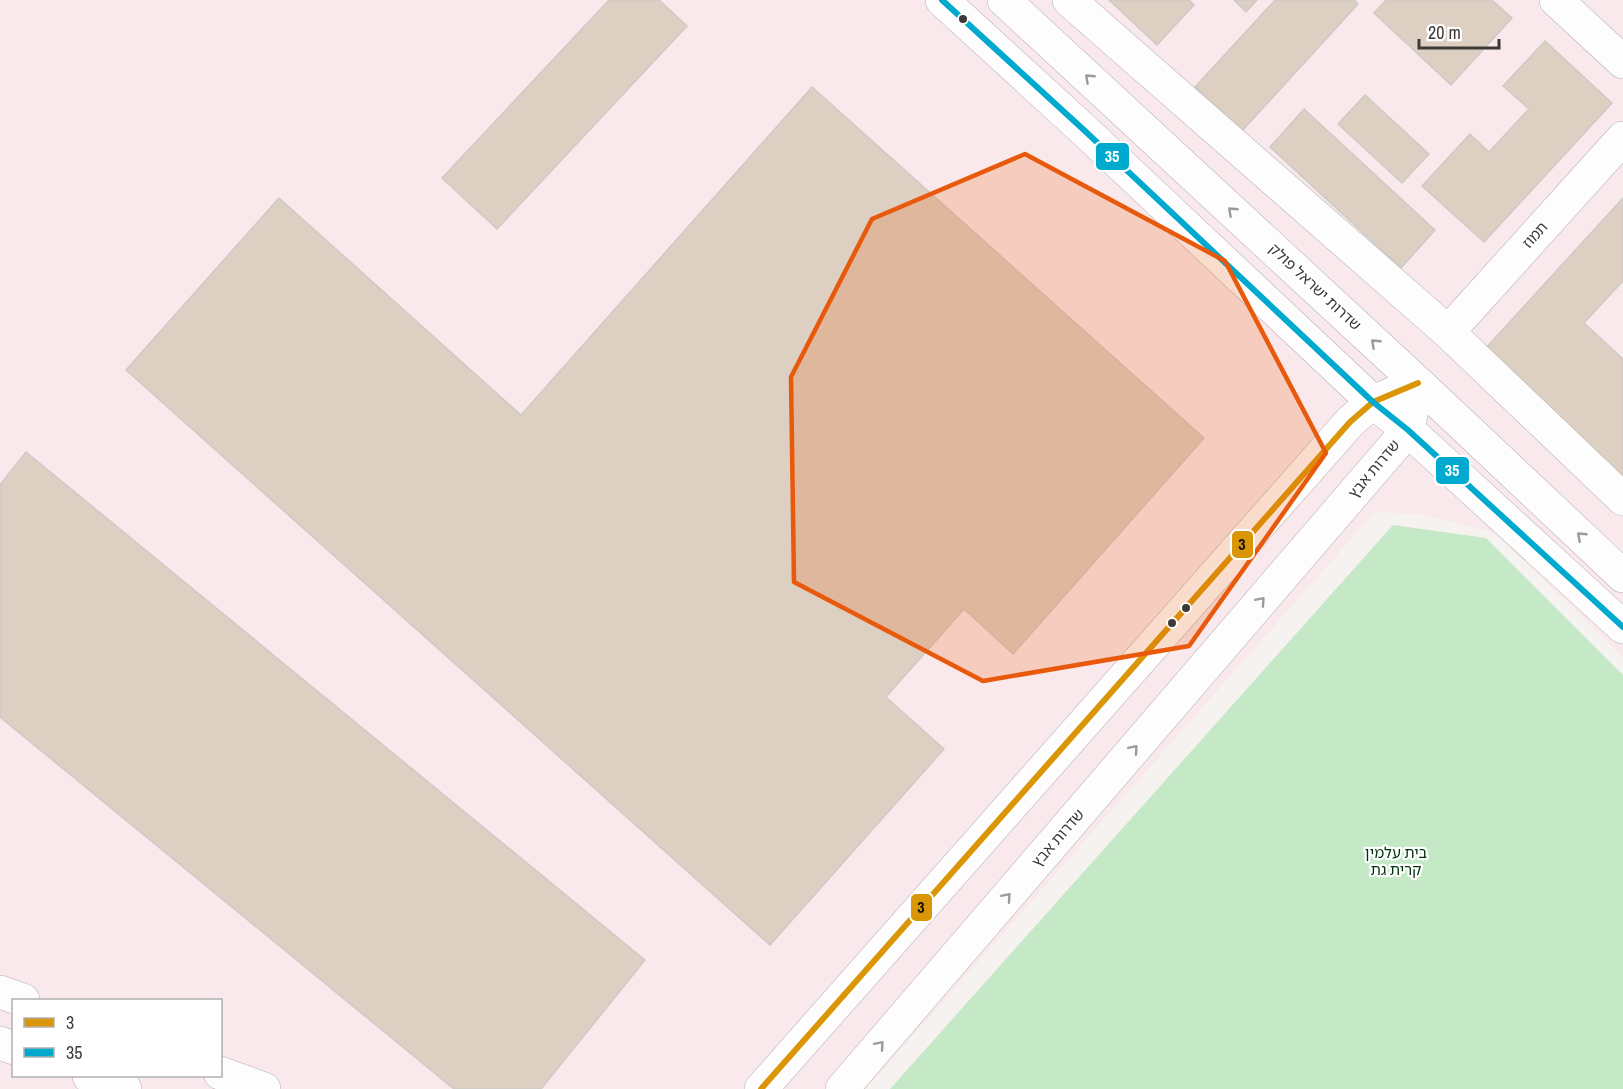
<svg xmlns="http://www.w3.org/2000/svg" width="1623" height="1089" font-family="'Archivo Narrow','Noto Sans Hebrew',sans-serif">
<style>
.industrial{fill:#f9e9ec;fill-rule:evenodd}
.green{fill:#c5e8c6}
.building{fill:#ddcfc1;stroke:#cecac8;stroke-width:1.5}
.lines{fill:none;stroke-linecap:round;stroke-linejoin:round}
.minor-casing{stroke:#b2afad;stroke-width:34}
.minor{stroke:#fefdfd;stroke-width:33}
.bus-1-casing{stroke:#fff;stroke-width:10}
.bus-2-casing{stroke:#fff;stroke-width:10}
.bus-1{stroke:#db9608;stroke-width:6}
.bus-2{stroke:#00a9ce;stroke-width:6}
.oneway{stroke:#9d9b9a}
.marked{fill:#e8590c;fill-opacity:0.2;stroke:#e8590c;stroke-width:4.5;stroke-linejoin:round}
.bus-dot{fill:#3c3936;stroke:#fff;stroke-width:2}
.labels{text-anchor:middle;stroke-width:4.5;stroke-linejoin:round;paint-order:stroke}
.street-label{font-size:15px;fill:#3c3936;stroke:#fff}
.park-label{font-size:15px;fill:#00330d;stroke:#fff}
.line-badge{stroke:#fff;stroke-width:2}
.badge-label{font-size:16px;text-anchor:middle;font-weight:bold;fill:#fff}
.pale-badge-label{font-size:16px;text-anchor:middle;font-weight:bold;fill:#111}
</style>
<rect width="100%" height="100%" fill="#f6f2f0"/>
<path class="industrial" d="M0,0h1623v657l-128,-124 -73,-19 -47,-2 -509,577h-866zM14,1000h206v76h-206z"/>
<path class="green" d="M1393,525l93,13 137,137v414h-733z"/>
<path class="building" d="M609,0h50l28,26 -190,203 -55,-51z
M1109,0h80l5,5 -37,40z
M1234,0h23l-11,12z
M1275,0h79l4,4 -116,127 -47,-44z
M1386,0h106l20,18 -61,67 -77,-72z
M1545,41l67,62 -128,139 -62,-56 48,-52 19,18 40,-43 -26,-23z
M812,87l392,351 -191,216 -49,-45 -78,88 58,52 -174,196 -644,-575 153,-172 242,217z
M1365,95l64,59 -27,29 -64,-59z
M1304,109l131,121 -34,38 -131,-121z
M1623,198v83l-39,42 39,36v120l-139,-129z
M26,452l619,508 -104,129h-87l-454,-372v-232z"/>
<g class="lines">
<defs>
<path id="minor" d="M942,0l143,131 288,271 35,28 215,197
M1004,0l414,383 205,193
M1069,0l379,332 175,167
M1556,0l67,62
M1448,332l175,-194
M0,992l23,8
M0,1043l14,5
M220,1073l44,16
M89,1076l36,13
M761,1089l589,-667 23,-20 45,-19
M842,1089l566,-659 4,-20"/>
</defs>
<use href="#minor" class="minor-casing"/>
<use href="#minor" class="minor"/>
<defs>
<path id="bus-1" d="M761,1089l589,-667 23,-20 45,-19"/>
<path id="bus-2" d="M942,0l143,131 288,271 35,28 215,197"/>
</defs>
<use href="#bus-1" class="bus-1-casing"/>
<use href="#bus-2" class="bus-2-casing"/>
<use href="#bus-1" class="bus-1"/>
<use href="#bus-2" class="bus-2"/>
</g>
<defs><path id="oneway-chevron" d="M-2-3.5L2.5 0L-2 3.5" fill="none" stroke-width="1.6" stroke-linecap="round" stroke-linejoin="round" transform="scale(1.5)"/></defs>
<g class="oneway">
<use href="#oneway-chevron" transform="translate(1089 78) rotate(-137)"/>
<use href="#oneway-chevron" transform="translate(1232 211) rotate(-137)"/>
<use href="#oneway-chevron" transform="translate(1375 343) rotate(-137)"/>
<use href="#oneway-chevron" transform="translate(1581 536) rotate(-137)"/>
<use href="#oneway-chevron" transform="translate(1261 601) rotate(-49)"/>
<use href="#oneway-chevron" transform="translate(1134 749) rotate(-49)"/>
<use href="#oneway-chevron" transform="translate(1007 897) rotate(-49)"/>
<use href="#oneway-chevron" transform="translate(880 1045) rotate(-49)"/>
</g>
<path class="marked" d="M1025,154l200,107 101,192 -137,193 -206,35 -189,-99 -3,-205 81,-158z"/>
<g class="bus-dot">
<circle cx="963" cy="19" r="5"/>
<circle cx="1186" cy="608" r="5"/>
<circle cx="1172" cy="623" r="5"/>
</g>
<g class="labels">
<g class="street-label">
<text transform="translate(1535 235) rotate(-48)" y="5">תמוז</text>
<text transform="translate(1315 287) rotate(43)" y="5">שדרות ישראל פולק</text>
<text transform="translate(1374 469) rotate(-50)" y="5">שדרות אבץ</text>
<text transform="translate(1058 838) rotate(-49)" y="5">שדרות אבץ</text>
</g>
<g class="park-label">
<text x="1396" y="858">בית עלמין<tspan x="1396" dy="17">קרית גת</tspan></text>
</g>
</g>
<g class="line-badge">
<rect x="1095" y="142" width="35" height="29" rx="6" fill="#00a9ce"/>
<rect x="1435" y="456" width="35" height="29" rx="6" fill="#00a9ce"/>
<rect x="1231" y="530" width="23" height="29" rx="6" fill="#db9608"/>
<rect x="910" y="893" width="23" height="29" rx="6" fill="#db9608"/>
</g>
<g class="badge-label">
<text x="1112" y="162">35</text>
<text x="1452" y="476">35</text>
</g>
<g class="pale-badge-label">
<text x="1242" y="550">3</text>
<text x="921" y="913">3</text>
</g>
<rect x="12" y="999" width="210" height="78" fill="#ffffff" stroke="#b1b0af" stroke-width="1.5"/>
<rect x="24" y="1018" width="30" height="9" fill="#db9608" stroke="#b1b0af" stroke-width="1.5"/>
<text x="66" y="1029" font-size="18" fill="#3c3936">3</text>
<rect x="24" y="1048" width="30" height="9" fill="#00a9ce" stroke="#b1b0af" stroke-width="1.5"/>
<text x="66" y="1059" font-size="18" fill="#3c3936">35</text>
<path d="M1419 39v9h80v-9" fill="none" stroke="#3c3936" stroke-width="3"/>
<text x="1428" y="39" font-size="18" fill="#3c3936" stroke="#ffffff" stroke-width="4.5" paint-order="stroke">20 m</text>
</svg>
